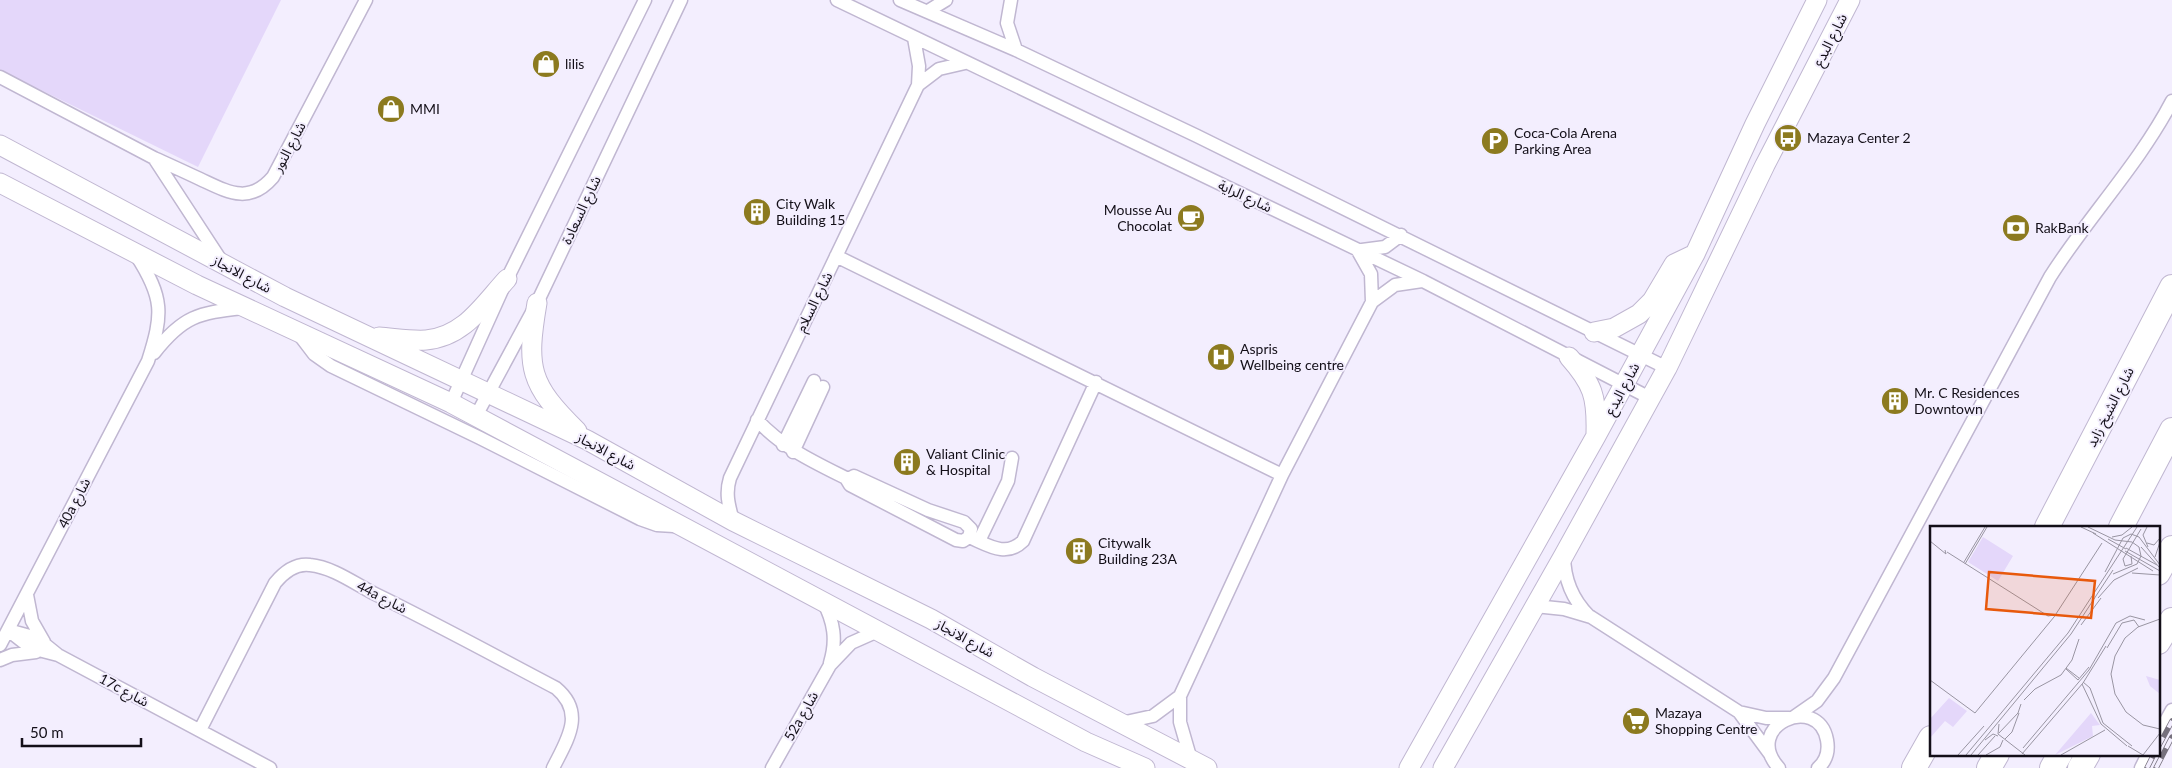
<svg xmlns="http://www.w3.org/2000/svg" width="2172" height="768" font-family="Lato,'Noto Sans Arabic',sans-serif">
<style>
.green{fill:#e4d7fa}
.lines{fill:none;stroke-linecap:round;stroke-linejoin:round}
.street-casing{stroke:#c0b7d1;stroke-width:15}
.secondary-casing{stroke:#c0b7d1;stroke-width:21}
.highway-casing{stroke:#c0b7d1;stroke-width:26}
.street{stroke:#fff;stroke-width:12}
.secondary{stroke:#fff;stroke-width:19}
.highway{stroke:#fff;stroke-width:24}
.rail-casing{stroke:#76717d;stroke-width:5.5}
.rail{stroke:#f3eefe;stroke-width:4;stroke-dasharray:11;stroke-linecap:butt}
.labels{text-anchor:middle;stroke-width:4;stroke-linejoin:round;paint-order:stroke}
.street-label{font-size:14px;fill:#130f18;stroke:#f3eefe}
.poi-label{font-size:14px;fill:#130f18;stroke:#f3eefe;text-anchor:start}
.inset-road{fill:none;stroke:#9995a2;stroke-width:1}
.view{fill:#e8590c;fill-opacity:0.15;stroke:#e8590c;stroke-width:2.5}
.inset-edge{fill:none;stroke:#130f18;stroke-width:2.5}
</style>
<rect width="100%" height="100%" fill="#f3eefe"/>
<path class="green" d="M0,0h281l-83,167 -198,-97z"/>
<g class="lines">
<defs>
<path id="street" d="M837,0l586,281 227,117
M900,0l116,50 181,86 470,232
M1011,0l-4,23 9,27
M928,11l18,-11
M0,77l154,81 68,104
M918,85l21,-16 26,-6
M154,158c16,7 31,14 46,21 28,13 49,26 73,-2l93,-177
M1362,250l23,-3 16,-12
M1358,251l13,23 1,28
M836,256l446,219
M298,333l16,21 17,12 149,72 160,81 17,6 17,1
M154,353c29,-37 44,-40 89,-45
M451,403l56,-124 138,-279
M476,416l61,-113 144,-303
M757,420c26,28 57,42 91,59
M783,445l31,-64
M793,452l30,-65
M854,476l74,34 36,12 7,7 -2,8 -6,4 -7,-1 -106,-55 -3,-5z
M733,521c-4,-15 -8,-27 -3,-43l188,-393 1,-19 -5,-28
M969,537c19,8 37,21 54,4l73,-159
M979,541l29,-60 4,-23
M1564,555c0,24 8,44 25,61
M27,595l5,26 12,21
M823,601c11,21 14,39 7,62
M1535,606l29,3 27,8 148,95 27,6h23
M8,630l29,8 21,17 212,113
M8,630l23,18 27,7
M0,645l148,-284c15,-47 16,-63 -12,-106
M0,660l12,-5 24,-3
M1739,712l31,42
M1794,717l23,-16 17,-23 216,-401c38,-60 89,-113 122,-176
M1121,723l32,-7 27,-20
M200,730l75,-147c9,-11 20,-20 35,-18 22,2 44,18 63,28 62,30 122,63 183,95 30,25 11,52 -3,80
M2158,735l14,-25
M1191,760l-11,-38v-26l102,-221 90,-173 23,-17 27,-4
M772,768l58,-103 21,-22 27,-12
M1779,768c-38,-42 39,-76 48,-28 2,11 -1,21 -9,28
M2141,768l7,-14"/>
<path id="secondary" d="M0,145l285,152 302,143 146,81 198,98 102,58 174,91
M0,183l197,102 254,118 635,339 59,26
M537,303c-11,65 -8,81 40,128
M1594,332l20,-4 25,-14 13,-13 22,-37 21,-10
M379,337c15,1 31,4 47,3 38,-3 57,-35 81,-61
M1569,357c24,27 28,40 27,76
M1409,768l187,-332 99,-182 60,-130 62,-124
M1443,768l121,-213 103,-187 98,-203 85,-165"/>
<path id="highway" d="M2047,527l125,-240
M2121,527l51,-97
M2158,573l14,-25
M2158,642l14,-22
M1914,768l17,-30
M1989,768l8,-14
M2052,768l8,-14
M2080,768l8,-14"/>
</defs>
<use href="#street" class="street-casing"/>
<use href="#secondary" class="secondary-casing"/>
<use href="#highway" class="highway-casing"/>
<use href="#street" class="street"/>
<use href="#secondary" class="secondary"/>
<use href="#highway" class="highway"/>
<defs>
<path id="rail" d="M2158,747l14,-26
M2147,768l7,-14
M2156,768l16,-31"/>
</defs>
<use href="#rail" class="rail-casing"/>
<use href="#rail" class="rail"/>
</g>
<defs>
<symbol id="shop-disc" viewBox="-11 -11 22 22"><circle r="9.5" fill="#8c7a1f" stroke="#f3eefe"/><path d="M-5-2.5h2.3a2.7 3.5 0 0 1 5.4 0H5L5.5 6h-11ZM-1.5-2.5h3a1.5 2.3 0 0 0-3 0Z" fill="#fff"/></symbol>
<symbol id="bus-disc" viewBox="-11 -11 22 22"><circle r="9.5" fill="#8c7a1f" stroke="#f3eefe"/><path d="M-5-6H5V4H4V6H2V4H-2V6H-4V4H-5ZM-3.5-4V0h7V-4ZM-3.5 1.2v1.5H-2V1.2ZM2 1.2v1.5H3.5V1.2Z" fill="#fff"/></symbol>
<symbol id="parking-disc" viewBox="-11 -11 22 22"><circle r="9.5" fill="#8c7a1f" stroke="#f3eefe"/><path d="M-3.5-5.5H1a3.5 3.5 0 0 1 0 7H-1V5.5H-3.5ZM-1-3.4V-.6H.8a1.4 1.4 0 0 0 0-2.8Z" fill="#fff"/></symbol>
<symbol id="building-disc" viewBox="-11 -11 22 22"><circle r="9.5" fill="#8c7a1f" stroke="#f3eefe"/><path d="M-4-6H4V6H1V3H-1V6H-4ZM-2.5-4.3h1.7v1.8h-1.7ZM.8-4.3h1.7v1.8H.8ZM-2.5-1h1.7V.8h-1.7ZM.8-1h1.7V.8H.8Z" fill="#fff"/></symbol>
<symbol id="cafe-disc" viewBox="-11 -11 22 22"><circle r="9.5" fill="#8c7a1f" stroke="#f3eefe"/><path d="M-5.5-4.5H6V0H3Q3 3.5 0 3.5H-2.5Q-5.5 3.5-5.5 0ZM3-3.2v2h1.7v-2ZM-6 4.5H4V6H-6Z" fill="#fff"/></symbol>
<symbol id="bank-disc" viewBox="-11 -11 22 22"><circle r="9.5" fill="#8c7a1f" stroke="#f3eefe"/><path d="M-6-4H6V4H-6ZM0-2.3a2.3 2.3 0 1 0 0 4.6a2.3 2.3 0 1 0 0-4.6Z" fill="#fff"/></symbol>
<symbol id="hospital-disc" viewBox="-11 -11 22 22"><circle r="9.5" fill="#8c7a1f" stroke="#f3eefe"/><path d="M-5-5h3v3.5h4V-5h3V5h-3V1.5h-4V5h-3Z" fill="#fff"/></symbol>
<symbol id="supermarket-disc" viewBox="-11 -11 22 22"><circle r="9.5" fill="#8c7a1f" stroke="#f3eefe"/><path d="M-6-5.5h2.5l.6 2H6L4.5 2H-2.5L-4.4-4H-6ZM-1.5 3.2a1.3 1.3 0 1 0 .1 0ZM3 3.2a1.3 1.3 0 1 0 .1 0Z" fill="#fff"/></symbol>
</defs>
<g fill-rule="evenodd">
<use href="#shop-disc" x="530" y="48" width="32" height="32"/>
<use href="#shop-disc" x="375" y="93" width="32" height="32"/>
<use href="#bus-disc" x="1772" y="122" width="32" height="32"/>
<use href="#parking-disc" x="1479" y="125" width="32" height="32"/>
<use href="#building-disc" x="741" y="196" width="32" height="32"/>
<use href="#cafe-disc" x="1175" y="202" width="32" height="32"/>
<use href="#bank-disc" x="2000" y="212" width="32" height="32"/>
<use href="#hospital-disc" x="1205" y="341" width="32" height="32"/>
<use href="#building-disc" x="1879" y="385" width="32" height="32"/>
<use href="#building-disc" x="891" y="446" width="32" height="32"/>
<use href="#building-disc" x="1063" y="535" width="32" height="32"/>
<use href="#supermarket-disc" x="1620" y="705" width="32" height="32"/>
</g>
<g class="labels">
<g class="street-label">
<text transform="translate(1830 40) rotate(-63)" y="5">شارع البدع</text>
<text transform="translate(289 147) rotate(-62)" y="5">شارع النور</text>
<text transform="translate(1245 196) rotate(25)" y="5">شارع الراية</text>
<text transform="translate(581 210) rotate(-65)" y="5">شارع السعادة</text>
<text transform="translate(242 274) rotate(28)" y="5">شارع الانجاز</text>
<text transform="translate(814 302) rotate(-64)" y="5">شارع السلام</text>
<text transform="translate(1622 389) rotate(-62)" y="5">شارع البدع</text>
<text transform="translate(2110 407) rotate(-63)" y="5">شارع الشيخ زايد</text>
<text transform="translate(606 451) rotate(28)" y="5">شارع الانجاز</text>
<text transform="translate(74 503) rotate(-63)" y="5">40a شارع</text>
<text transform="translate(382 597) rotate(27)" y="5">44a شارع</text>
<text transform="translate(965 638) rotate(29)" y="5">شارع الانجاز</text>
<text transform="translate(124 690) rotate(28)" y="5">17c شارع</text>
<text transform="translate(801 716) rotate(-61)" y="5">52a شارع</text>
</g>
<g class="poi-label">
<text x="565" y="69">lilis</text>
<text x="410" y="114">MMI</text>
<text x="1514" y="138">Coca-Cola Arena<tspan x="1514" dy="16">Parking Area</tspan></text>
<text x="1807" y="143">Mazaya Center 2</text>
<text x="776" y="209">City Walk<tspan x="776" dy="16">Building 15</tspan></text>
<text x="1172" y="215" text-anchor="end">Mousse Au<tspan x="1172" dy="16">Chocolat</tspan></text>
<text x="2035" y="233">RakBank</text>
<text x="1240" y="354">Aspris<tspan x="1240" dy="16">Wellbeing centre</tspan></text>
<text x="1914" y="398">Mr. C Residences<tspan x="1914" dy="16">Downtown</tspan></text>
<text x="926" y="459">Valiant Clinic<tspan x="926" dy="16">&amp; Hospital</tspan></text>
<text x="1098" y="548">Citywalk<tspan x="1098" dy="16">Building 23A</tspan></text>
<text x="1655" y="718">Mazaya<tspan x="1655" dy="16">Shopping Centre</tspan></text>
</g>
</g>
<g transform="translate(1930 526)">
<rect width="230" height="230" fill="#f3eefe"/>
<path d="M53,11l30,19 -15,25 -30,-19zM216,150l14,4v14l-10,-8zM19,172l18,13 -14,16 -8,-6 -15,17v-19zM161,187l9,12 -8,1 1,10 -38,19z" fill="#e4d7fa"/>
<path class="inset-road" d="M151,1l15,7M158,1l27,13 17,2 7,5 2,9 -4,8 -24,10M217,1l-4,8 5,12M163,7l60,38M182,11l10,-2 10,-8M178,13l18,10M0,15l16,13 -1,-4M217,17l7,2 6,-7M211,21l19,21M196,22l31,17M195,25l35,20M17,26l101,64 6,-1M201,30l1,8 -7,2 -2,-7 18,-30M225,31l5,-15M34,36l21,-35M35,38l22,-37M175,46l18,-34 8,-4 8,3 21,28M202,47l28,2M168,72l16,-18 24,-12M230,93l-22,8 -13,11 -10,18 -4,18 4,20 11,18 17,13 17,4M151,99l20,-27M177,122l15,-25 12,-3 5,7M136,142l13,10M136,143l12,11M0,154l45,33M148,154l11,-13M153,156l7,6 13,35 29,23M152,158l19,40 26,22M94,174l11,-11 26,-14 11,-15 7,-21M45,187l79,-96 48,-74M69,198l-1,10 27,21M69,207l19,-20 3,-9M75,213l7,-7 7,-19M55,214l8,-6 5,2M198,220l15,9M93,222l66,-78 27,-47 14,-7 15,4M92,228l61,-71 23,-37M28,229l26,-29M36,229l102,-122 69,-106M41,229l100,-121 42,-64M48,229l17,-19M56,229l14,-8 3,-7M131,229l44,-25M213,229l17,-22"/>
<path class="view" d="M59,46l106,9 -4,37 -105,-9z"/>
<rect width="230" height="230" class="inset-edge"/>
</g>
<path d="M22 738v8h119v-8" fill="none" stroke="#130f18" stroke-width="2.5"/>
<text x="30" y="738" font-size="15" fill="#130f18" stroke="#f3eefe" stroke-width="4" paint-order="stroke">50 m</text>
</svg>
